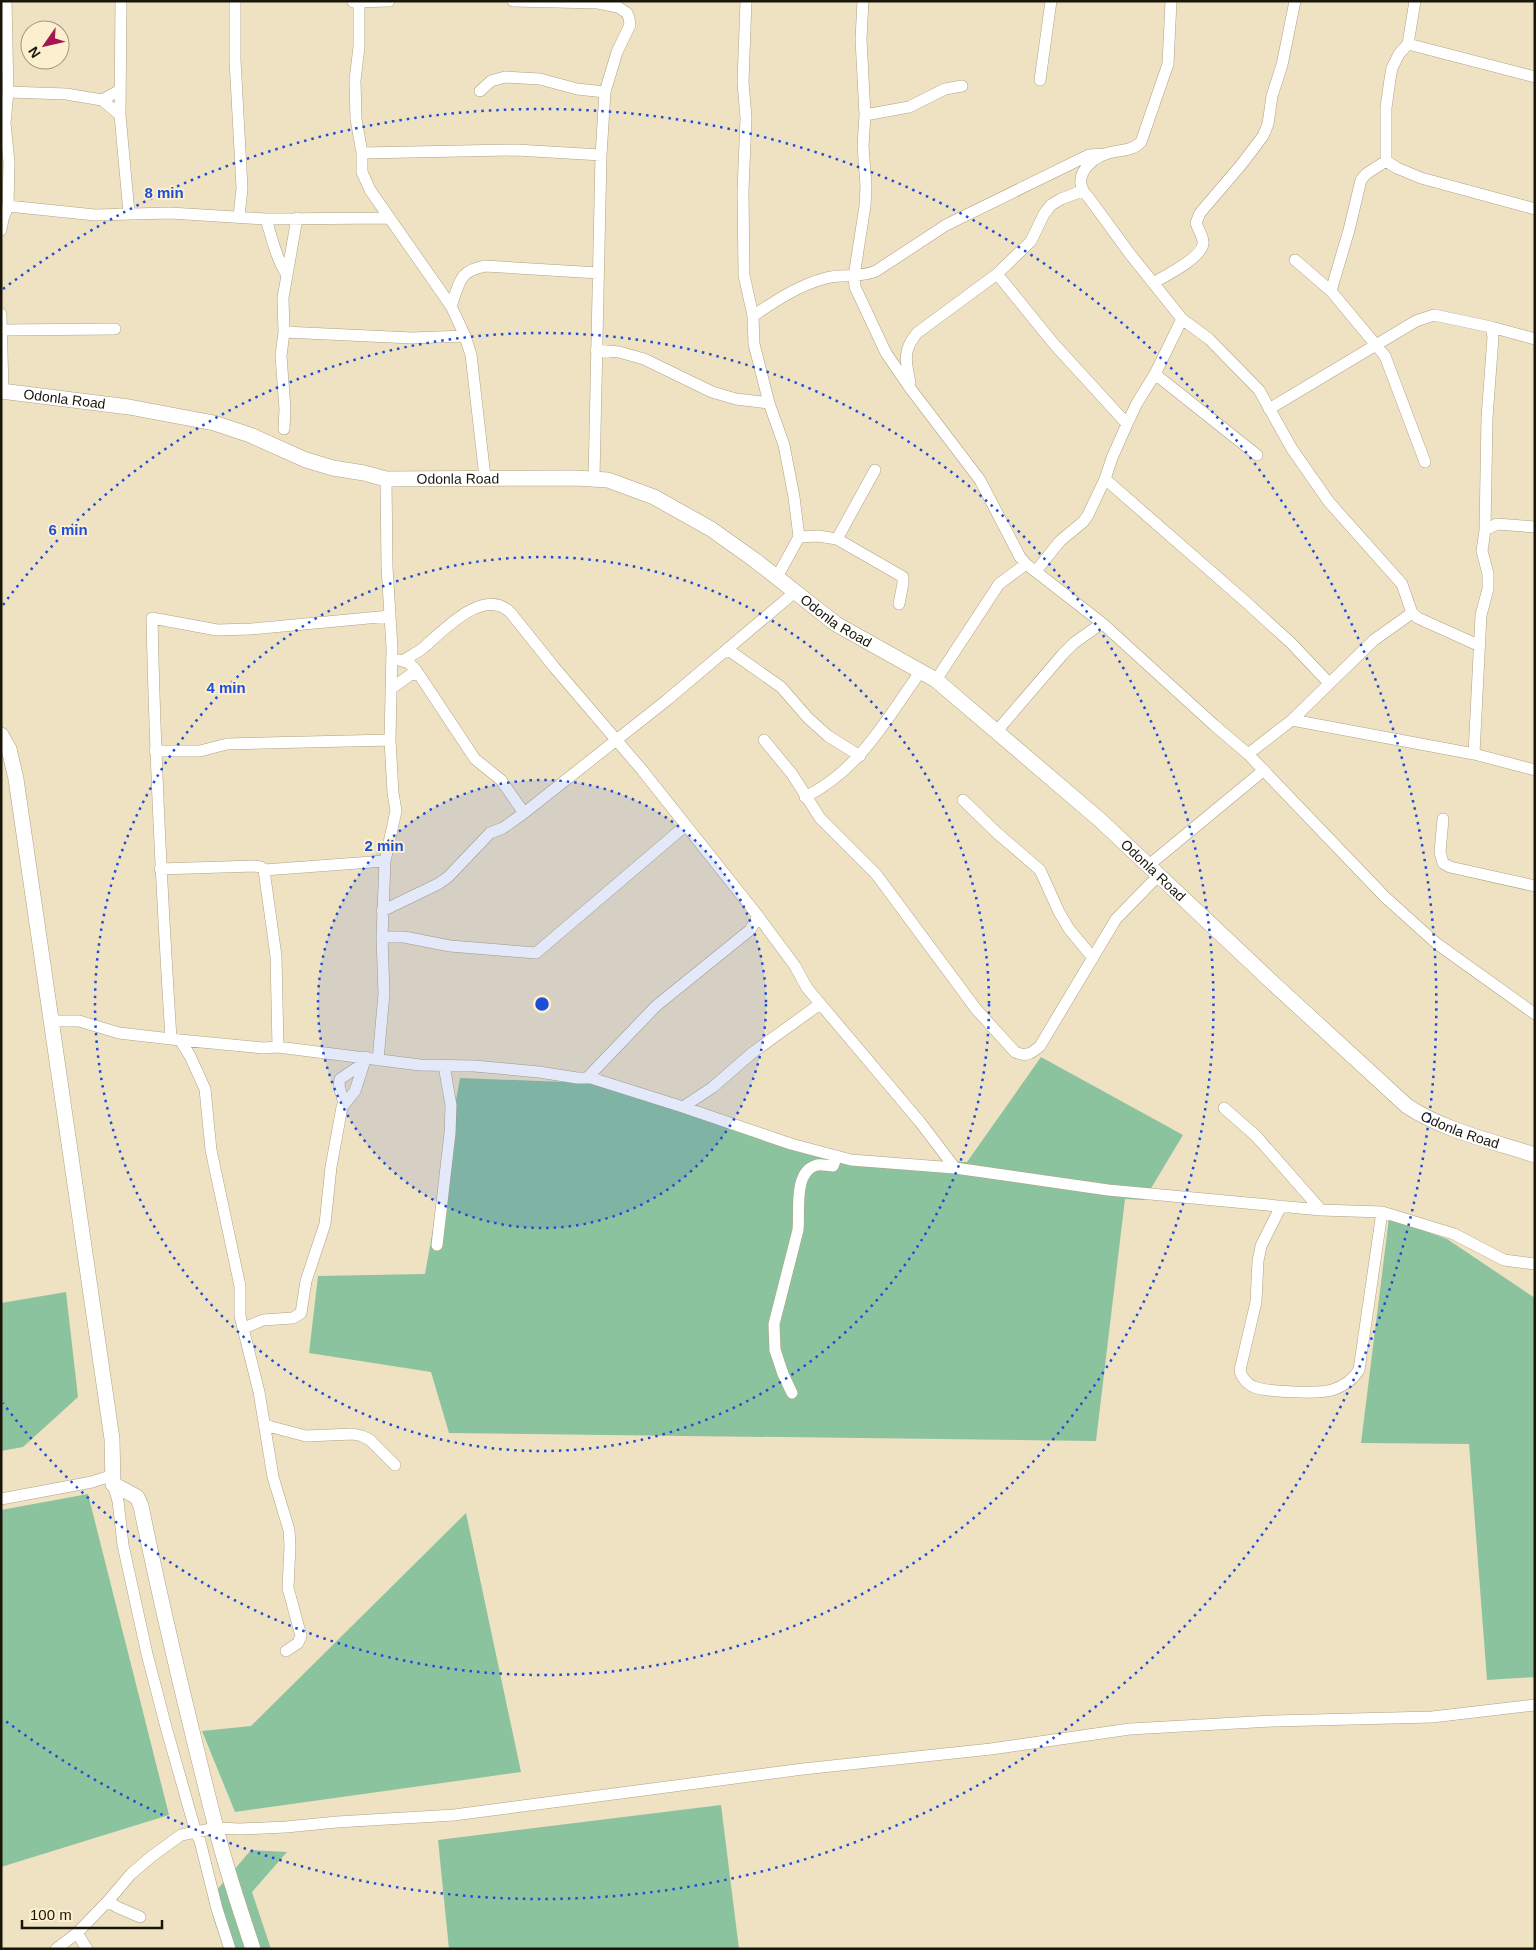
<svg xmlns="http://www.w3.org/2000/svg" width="1536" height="1950" font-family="Helvetica,sans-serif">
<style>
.grass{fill:#8cc39f}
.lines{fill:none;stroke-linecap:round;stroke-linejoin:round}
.street-casing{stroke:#afa385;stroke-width:12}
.secondary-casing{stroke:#afa385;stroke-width:16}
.street{stroke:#fff;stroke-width:11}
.secondary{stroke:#fff;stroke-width:15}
.ring{fill:none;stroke:#1d4ed8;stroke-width:2.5;stroke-dasharray:2.5 5}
.labels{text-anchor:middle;stroke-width:4;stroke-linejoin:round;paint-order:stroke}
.street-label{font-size:14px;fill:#191509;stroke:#fcefcf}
.centre{fill:#1d4ed8;stroke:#fcefcf;stroke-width:2.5}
.ring-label{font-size:15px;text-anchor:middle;font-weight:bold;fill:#1d4ed8;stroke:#fcefcf;stroke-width:4;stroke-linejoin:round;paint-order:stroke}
</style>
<rect width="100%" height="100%" fill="#efe2c2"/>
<path class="grass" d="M1041,1057l142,78 -39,65 -19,-1 -29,242 -647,-8 -18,-61 -122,-19 9,-77 107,-2 35,-196 130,5 269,75 108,4z
M1389,1218l58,21 88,59v379l-48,3 -18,-236 -108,-1z
M66,1292l12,105 -55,50 -22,4v-148z
M88,1494l81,321 -168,52v-357z
M466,1513l55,259 -286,40 -33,-81 49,-5z
M721,1805l18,144h-290l-11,-109z
M251,1850l36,2 -35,40 19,57h-47l-11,-32 -3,-19z"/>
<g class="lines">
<defs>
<path id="street" d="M121,1l-1,114 9,98
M235,1v59l7,128 -3,29
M513,1l85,2 20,4 9,6 2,5 1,7 -13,27 -12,40 -4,63 -7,324
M746,1l-3,81 3,36 -3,73 1,84 9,41 1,28 15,59 15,42 10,52 5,40 -22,40
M863,1l-2,38 4,76 -2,31 3,40 -1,20 -11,70 1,11 31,66 24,35 70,92 40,77 6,7 76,59 112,102 34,29 137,143 51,46 99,71
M1171,1l-3,63 -27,78c-9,9 -21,8 -33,11 -21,7 -38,27 -19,45l41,56 52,65 27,20 50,51 33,59 37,53 73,82 10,29 6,5 62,28
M1415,1l-7,43 -9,10 -7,14 -2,11 -4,29v53l11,7 24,10 114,31
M353,2l36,-1
M359,3v44l-4,33 1,39 6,34v19l8,18 81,116 14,30 6,19 14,122
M1408,44l127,33
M1040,80l11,-79
M120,90l-18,10 18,15
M480,91l11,-10 14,-4 35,2 37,10 28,3
M8,92l58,2 36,6
M865,115l44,-8 36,-18 17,-3
M362,153l154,-3 85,5
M8,206l87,9 75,-2 96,6 123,-1
M266,219c6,19 10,39 21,56
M1,230l2,-11 5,-13 1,-44 -4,-39 3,-31 -2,-91
M1295,260l36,31 54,65 40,106
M997,274l57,70 73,80
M1153,283c12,-7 53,-27 50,-42 -1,-6 -5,-12 -7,-18l4,-10 41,-48 22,-29 5,-12 4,-28 10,-31 13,-64
M1331,291l18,-61 12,-50 5,-6 20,-13
M451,306c9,-23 7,-35 34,-40l113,7
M1,314l2,77
M753,316c22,-15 46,-31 73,-38 16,-4 34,0 50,-7l70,-46 143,-70 16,-1
M1491,327l44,12
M3,330l112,-1
M284,332l128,6 53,-2
M596,350l23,2 25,7 68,33 24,7 33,4
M1155,374l102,81
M910,383c-4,-21 -8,-32 7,-50l80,-59 34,-33 13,-27 7,-9 10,-6 21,-8
M1269,409l147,-88 18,-6 57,12 2,10 -6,81 -2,112 -3,21 6,23v15l-7,26 -7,139
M284,429l1,-20 -4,-53 3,-24 -1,-34 14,-80
M1105,479l141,123 45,41 38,40
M1485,530l12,-6 38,3
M799,537l19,-1 19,3 38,-69
M837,539l66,38v6l-4,21
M1036,571l24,-30 23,-19 5,-7 17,-36 7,-21 15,-34 10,-21 18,-29 27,-55
M727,649l54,38 27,31 20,18 32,20
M399,660l10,3 7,7 59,89 26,21 23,33
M404,660c6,-4 13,-7 19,-12 21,-18 60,-61 87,-36l44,55 88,103 116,146 37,50 12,22 113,134 35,46
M936,680l63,-96 27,-20
M392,688l18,-13 8,-1
M1292,720l182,34 61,16
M997,731l66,-77 11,-11 28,-20
M764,740l28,34 28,44 56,56 100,135 39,43c11,5 16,2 25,-6l76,-127 43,-44
M155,751h45l27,-7 163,-4
M1248,754l44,-34 82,-80 38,-27
M805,797c56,-28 81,-78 116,-126
M963,800l34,33 43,37 19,42 10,17 24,29
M1443,819l-3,33 3,11 7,4 85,19
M1149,865l115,-95
M160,869l94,-3 7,1 3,3 12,86 2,91
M264,870l121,-9
M382,911l56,-27 10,-7 42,-44 13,-5 21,-15 143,-113 128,-108
M382,937h22l46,9 86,7 149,-127
M51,1021h28l40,12 61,7 83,8 15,-1 142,18 54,1 65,6 38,6h14l92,29 108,37 60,16 104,8 153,22 213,20 61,2 72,22 50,26 31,4
M171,1038c-9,-140 -16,-279 -19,-420l65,12 34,-1 139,-13
M180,1040l10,16 15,33 6,61 29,136v30l19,76 14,85 16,53 1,16 -2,42 13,48 -3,7 -12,8
M378,1060l6,-66 -2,-57 3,-76 11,-50 -3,-18 -3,-53 2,-92 -5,-81 -1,-88
M587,1078l69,-72 94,-76 8,-14
M344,1103l-5,-17 1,-7 24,-16
M683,1107l30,-20 39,-34 68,-49
M1224,1108l32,28 65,74
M1281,1206l-20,40 -3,15 -2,41 -16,68c1,7 7,14 14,17 13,5 65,7 78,3 12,-4 21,-10 27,-20l23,-158
M437,1245l13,-112 1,-28 -7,-39
M244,1328l19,-8 30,-2 8,-5 5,-32 19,-57 6,-57 11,-60 13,-16 11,-34
M792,1393l-9,-19 -8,-24 -1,-26 24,-94c2,-19 -5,-59 19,-65 5,-1 11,1 16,1l4,-10
M264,1425l42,11 47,-2 9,2 8,4 25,25
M113,1484l5,17 5,44 24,109 19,73 30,106 4,8 17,68 13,40
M1,1499l91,-17 21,-7
M108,1901l9,6 23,10
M77,1933l10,16
M56,1949l21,-16 31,-32 23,-27 21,-18 29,-21 35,-7 24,1 46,-2 51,-5 117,-7 349,-46 188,-20 139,-20 144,-8 158,-4 103,-12"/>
<g id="secondary">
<path id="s1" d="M1,391l128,16 85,16 36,12 56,25 27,8 31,5 22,6 189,-1 33,2 46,17 57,32 45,32 80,63 100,56 164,140 174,164 133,122c38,25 85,35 128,49"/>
<path d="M1,735l8,14 7,30 96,660 1,45 24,13 4,9c22,108 48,215 75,322 10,41 24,81 37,121"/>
</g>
</defs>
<use href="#street" class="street-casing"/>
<use href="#secondary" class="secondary-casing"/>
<use href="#street" class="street"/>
<use href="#secondary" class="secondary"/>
</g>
<circle cx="542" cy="1004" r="224" fill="#1d4ed8" fill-opacity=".12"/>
<g class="ring">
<circle cx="542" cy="1004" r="224"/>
<circle cx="542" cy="1004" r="447"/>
<path d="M3 605A671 671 0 1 1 3 1403"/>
<path d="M3 289A895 895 0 1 1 3 1719"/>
</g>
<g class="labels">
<g class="street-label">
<text dy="5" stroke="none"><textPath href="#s1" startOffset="64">Odonla Road</textPath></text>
<text dy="5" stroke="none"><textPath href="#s1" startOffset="469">Odonla Road</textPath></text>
<text dy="5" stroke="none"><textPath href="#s1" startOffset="889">Odonla Road</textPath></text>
<text dy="5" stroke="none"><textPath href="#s1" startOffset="1294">Odonla Road</textPath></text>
<text dy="5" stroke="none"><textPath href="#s1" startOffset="1699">Odonla Road</textPath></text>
</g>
</g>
<circle cx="542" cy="1004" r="8" class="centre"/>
<g class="ring-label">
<text x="164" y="198">8 min</text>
<text x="68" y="535">6 min</text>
<text x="226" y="693">4 min</text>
<text x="384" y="851">2 min</text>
</g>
<rect width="1536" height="1950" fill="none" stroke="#191509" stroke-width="5"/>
<g transform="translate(45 45) rotate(236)"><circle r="24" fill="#fcefcf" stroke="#a19880"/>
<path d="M0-4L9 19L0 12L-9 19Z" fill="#a71551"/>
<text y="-8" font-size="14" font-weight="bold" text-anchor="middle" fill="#191509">N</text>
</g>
<path d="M22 1920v8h140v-8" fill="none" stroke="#191509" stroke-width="2.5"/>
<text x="30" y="1920" font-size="15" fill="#191509" stroke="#fcefcf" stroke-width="4" paint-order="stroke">100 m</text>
</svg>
